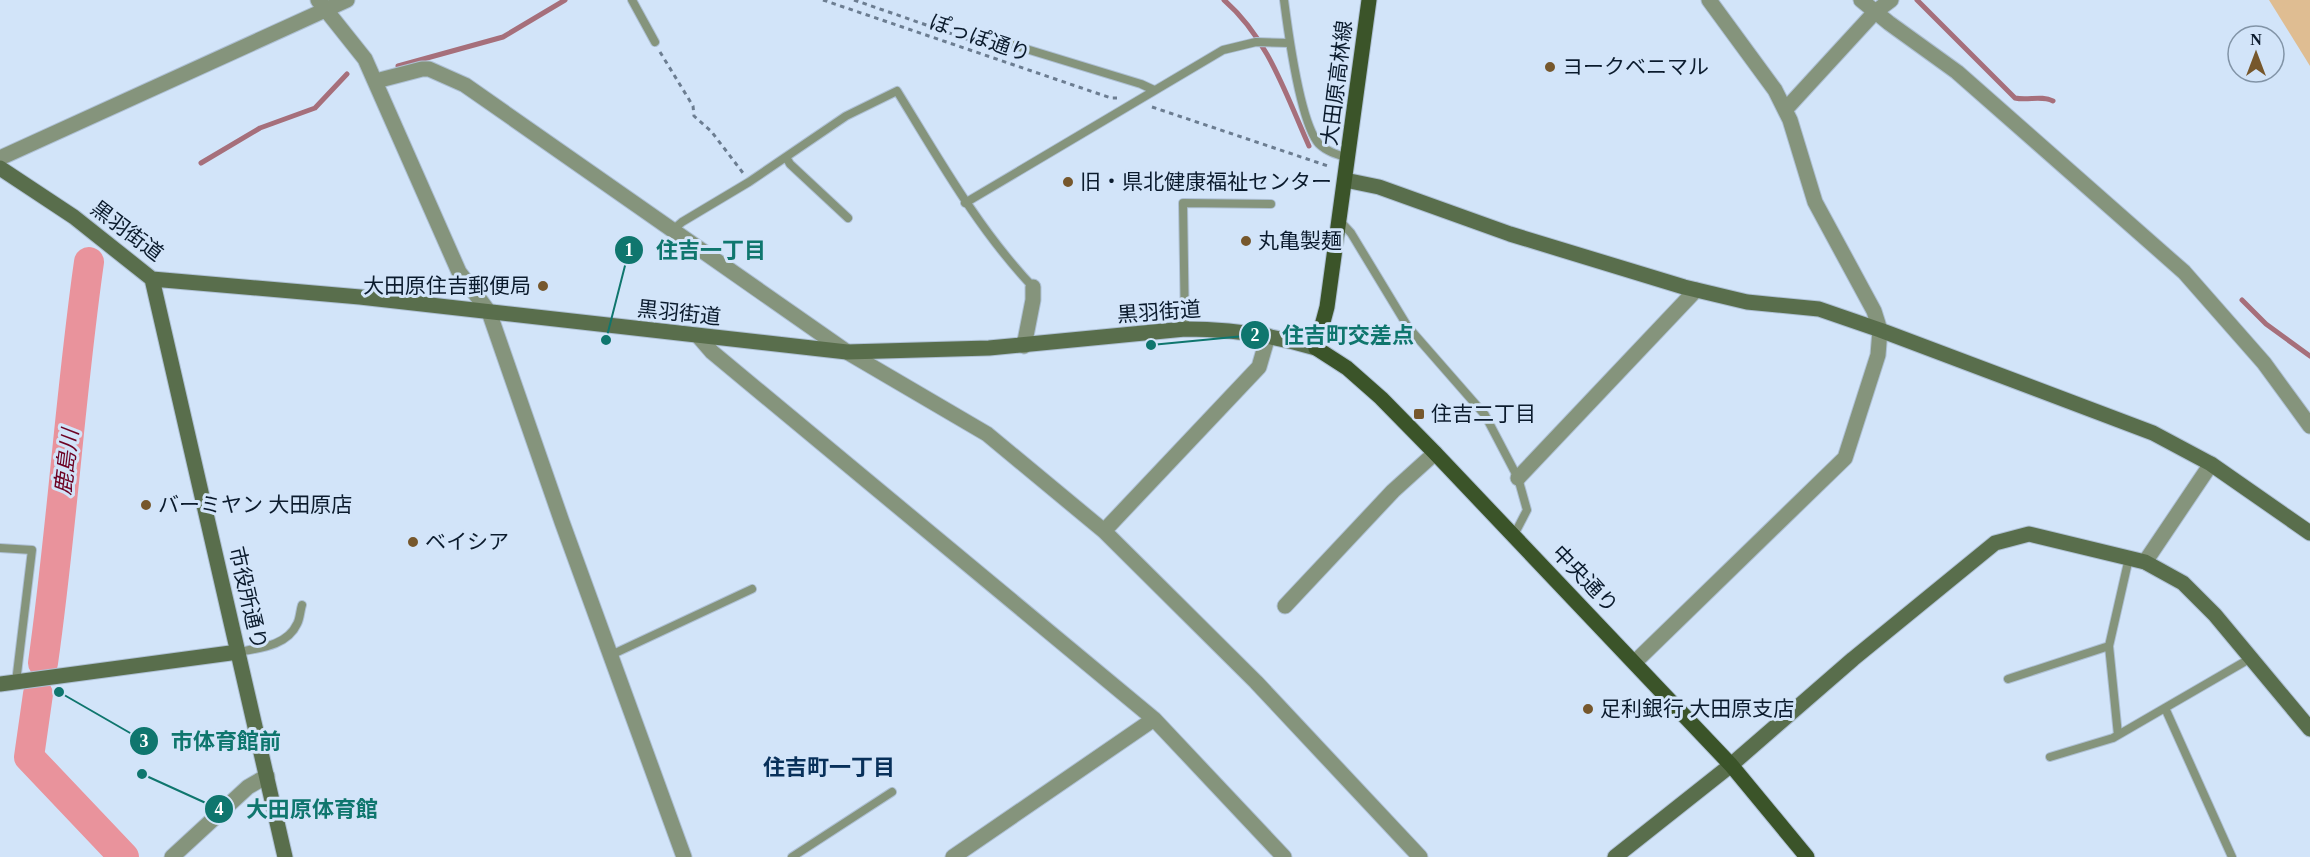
<svg xmlns="http://www.w3.org/2000/svg" width="2310" height="857" font-family="'Times New Roman','Noto Sans JP',serif">
<style>
.green{fill:#dfbd92}
.lines{fill:none;stroke-linecap:round;stroke-linejoin:round}
.stream{stroke:#a66f7b;stroke-width:5}
.river{stroke:#e9939c;stroke-width:30}
.lane-casing{stroke:#aec0d4;stroke-width:10}
.street-casing{stroke:#aec0d4;stroke-width:17}
.secondary-casing{stroke:#aec0d4;stroke-width:17}
.primary-casing{stroke:#aec0d4;stroke-width:17}
.path{stroke:#6c7d91;stroke-width:3;stroke-dasharray:4.5 4.5;stroke-linecap:butt}
.lane{stroke:#85947c;stroke-width:8}
.street{stroke:#85947c;stroke-width:15}
.secondary{stroke:#596e4c;stroke-width:15}
.primary{stroke:#3b5429;stroke-width:15}
.poi-dot{fill:#76572c;stroke:#d2e4f9;stroke-width:2}
.labels{text-anchor:middle;stroke-width:6;stroke-linejoin:round;paint-order:stroke}
.street-label{font-size:21px;fill:#0b1b2d;stroke:#d2e4f9}
.poi-label{font-size:21px;fill:#0b1b2d;stroke:#d2e4f9;text-anchor:start}
.water-label{font-size:22px;font-style:italic;fill:#6d0223;stroke:#d2e4f9}
.neighbourhood-label{font-size:22px;font-weight:bold;fill:#08305a;stroke:#d2e4f9}
.leader{fill:none;stroke:#0f766e;stroke-width:2}
.callout-dot{fill:#0f766e;stroke:#d2e4f9;stroke-width:2}
.mark-label{font-size:18px;text-anchor:middle;font-weight:bold;fill:#fff}
.callout-label{font-size:22px;text-anchor:middle;font-weight:bold;fill:#0f766e;stroke:#d2e4f9;stroke-width:6;stroke-linejoin:round;paint-order:stroke}
</style>
<rect width="100%" height="100%" fill="#d2e4f9"/>
<path class="green" d="M2269,0h41v66z"/>
<g class="lines">
<path class="stream" d="M1224,0c44,38 62,95 85,146
M1917,0l98,98c13,3 26,-3 38,3
M398,66l105,-29 62,-37
M201,163l59,-35 55,-20 32,-34
M2242,300l24,24 44,32"/>
<path class="river" d="M43,663c19,-134 27,-268 46,-401
M38,694l-9,63 95,100"/>
<defs>
<path id="lane" d="M632,0l23,42
M1284,0c4,31 16,123 35,144 8,8 20,11 30,14
M1000,41l141,43 13,6
M786,157l4,7 58,54
M965,203l258,-153 33,-8 33,1
M1339,220l12,13 57,94 77,88 33,63 9,32 -13,25
M674,229l8,-7 67,-40 97,-66 51,-25c42,68 81,138 136,196
M1185,329l-2,-126 88,1
M0,548l32,2 -16,132
M238,652c21,-4 49,-6 59,-28 3,-5 3,-13 5,-19
M611,655l141,-66
M2008,679l101,-33
M2165,708l67,149
M2118,735l-9,-89 20,-88
M2050,757l63,-19 138,-80
M792,857l100,-65"/>
<path id="street" d="M318,0l47,59 94,213 30,40 73,210 122,335
M1861,0l28,23 68,49 227,200 80,91 46,63
M376,81l46,-12h7l36,16 382,267 140,82 117,97 152,151 164,175
M1785,110l90,-98 16,-12
M0,158l347,-158
M699,337l13,15 442,367 130,138
M1024,346l9,-46v-13
M1518,478l178,-188
M1104,531l155,-164 9,-31
M2145,562l66,-98
M1285,606l108,-115 42,-38
M1635,662l210,-204 33,-103 2,-25 -6,-19 -59,-109 -25,-82 -15,-30 -66,-90
M172,857l76,-70 19,-11
M953,857l201,-138"/>
<path id="secondary" d="M0,168l74,49 78,62 208,18 487,55 142,-4 196,-19c44,0 88,6 131,19
M1345,180l34,7 131,47 174,53 63,15 72,7 61,21 273,103 58,31 99,69
M152,279l133,578
M0,684l238,-32
M1615,857l116,-92 122,-106 142,-116 34,-9 116,28 38,21 32,32 95,114"/>
<path id="primary" d="M1369,0l-42,307 -11,41 31,20 34,30 54,55 296,312 76,92"/>
</defs>
<use href="#lane" class="lane-casing"/>
<use href="#street" class="street-casing"/>
<use href="#secondary" class="secondary-casing"/>
<use href="#primary" class="primary-casing"/>
<path class="path" d="M823,0l288,98h6
M854,0l136,47
M660,52l33,54 1,10 17,15 32,42
M1152,107l179,60"/>
<use href="#lane" class="lane"/>
<use href="#street" class="street"/>
<use href="#secondary" class="secondary"/>
<use href="#primary" class="primary"/>
</g>
<g class="poi-dot">
<circle cx="1550" cy="67" r="6"/>
<circle cx="1068" cy="182" r="6"/>
<circle cx="1246" cy="241" r="6"/>
<circle cx="543" cy="286" r="6"/>
<rect x="1413" y="408" width="12" height="12" rx="3"/>
<circle cx="146" cy="505" r="6"/>
<circle cx="413" cy="542" r="6"/>
<circle cx="1588" cy="709" r="6"/>
</g>
<g class="labels">
<g class="street-label">
<text transform="translate(980 38) rotate(19)" y="7">ぽっぽ通り</text>
<text transform="translate(1337 83) rotate(-83)" y="7">大田原高林線</text>
<text transform="translate(127 231) rotate(37)" y="7">黒羽街道</text>
<text transform="translate(1159 312) rotate(-4)" y="7">黒羽街道</text>
<text transform="translate(679 313) rotate(6)" y="7">黒羽街道</text>
<text transform="translate(1585 579) rotate(46)" y="7">中央通り</text>
<text transform="translate(248 598) rotate(77)" y="7">市役所通り</text>
</g>
<g class="poi-label">
<text x="1562" y="74">ヨークベニマル</text>
<text x="1080" y="189">旧・県北健康福祉センター</text>
<text x="1258" y="248">丸亀製麺</text>
<text x="531" y="293" text-anchor="end">大田原住吉郵便局</text>
<text x="1431" y="421">住吉二丁目</text>
<text x="158" y="512">バーミヤン 大田原店</text>
<text x="425" y="549">ベイシア</text>
<text x="1600" y="716">足利銀行 大田原支店</text>
</g>
<g class="water-label">
<text transform="translate(66 462) rotate(-83)" y="8">鹿島川</text>
</g>
<g class="neighbourhood-label">
<text x="829" y="775">住吉町一丁目</text>
</g>
</g>
<path class="leader" d="M606 340L629 250M1151 345L1255 335M59 692L144 741M142 774L219 809"/>
<g class="callout-dot">
<circle cx="606" cy="340" r="6"/>
<circle cx="1151" cy="345" r="6"/>
<circle cx="59" cy="692" r="6"/>
<circle cx="142" cy="774" r="6"/>
<circle cx="629" cy="250" r="15"/>
<circle cx="1255" cy="335" r="15"/>
<circle cx="144" cy="741" r="15"/>
<circle cx="219" cy="809" r="15"/>
</g>
<g class="mark-label">
<text x="629" y="256">1</text>
<text x="1255" y="341">2</text>
<text x="144" y="747">3</text>
<text x="219" y="815">4</text>
</g>
<g class="callout-label">
<text x="711" y="258">住吉一丁目</text>
<text x="1348" y="343">住吉町交差点</text>
<text x="226" y="749">市体育館前</text>
<text x="312" y="817">大田原体育館</text>
</g>
<g transform="translate(2256 54)"><circle r="28" fill="#d2e4f9" stroke="#8294a7" stroke-width="1.5"/>
<path d="M0-4.5L10 22L0 15L-10 22Z" fill="#76572c"/>
<text y="-9" font-size="16" font-weight="bold" text-anchor="middle" fill="#0b1b2d">N</text>
</g>
</svg>
